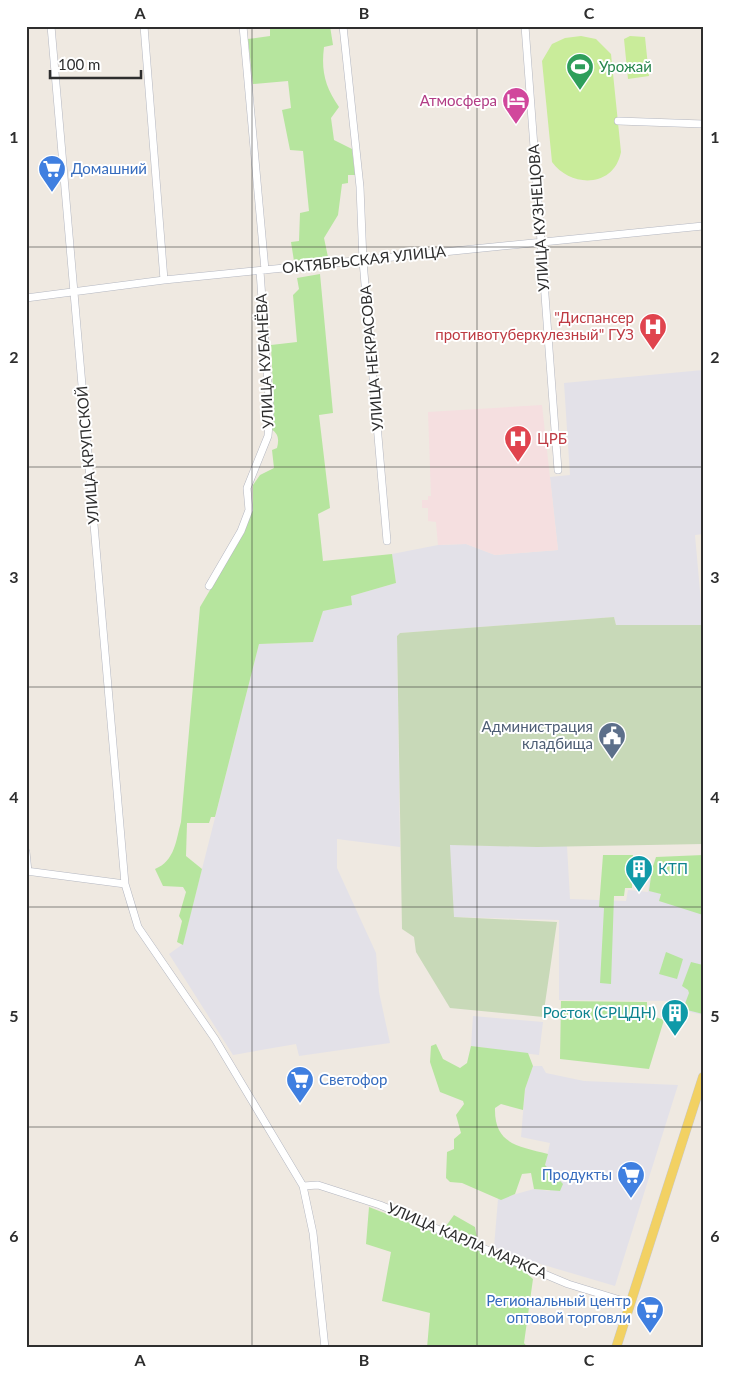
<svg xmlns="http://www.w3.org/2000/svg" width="729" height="1374" font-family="Lato,sans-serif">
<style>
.industrial{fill:#e3e1e8}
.medical{fill:#f5dfe0}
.green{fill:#b6e59e}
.cemetery{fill:#c8d9b8}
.pitch{fill:#c9ec9a}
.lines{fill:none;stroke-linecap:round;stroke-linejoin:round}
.minor-casing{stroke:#b4b7c1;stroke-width:8}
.major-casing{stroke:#c9c9c9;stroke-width:10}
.minor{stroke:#fff;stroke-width:7}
.major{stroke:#f2d163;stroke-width:9}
.grid{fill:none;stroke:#2e2e2e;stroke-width:1;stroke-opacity:0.55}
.labels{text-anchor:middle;stroke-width:4;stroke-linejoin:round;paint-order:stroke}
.leisure-label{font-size:15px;fill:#27864d;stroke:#fff;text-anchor:start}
.hotel-label{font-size:15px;fill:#b23c85;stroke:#fff;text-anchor:end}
.shop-label{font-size:15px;fill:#366cbe;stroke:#fff;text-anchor:start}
.street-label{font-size:15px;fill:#2e2e2e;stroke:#fff}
.health-label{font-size:15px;fill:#be3a42;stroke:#fff;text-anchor:end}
.service-label{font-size:15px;fill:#4e5e75;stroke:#fff;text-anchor:end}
.culture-label{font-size:15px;fill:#0d838f;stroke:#fff;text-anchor:start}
.neatline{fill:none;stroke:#2e2e2e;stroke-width:2}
.grid-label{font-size:16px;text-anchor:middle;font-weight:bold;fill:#2e2e2e}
</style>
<rect width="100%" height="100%" fill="#efe9e1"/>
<path class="industrial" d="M703,370v164l-8,1 8,90h-87l-2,-8 -214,16 -3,3 3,211 -63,-8v29l39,85 3,39 11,51 -91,13 -3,-12 -63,11 -64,-101 14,-10 76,-300 54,-2 10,-31 29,-6 -1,-9 45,-13 -4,-29 46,-9 28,-1 29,11 63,-5 -8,-73 20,-2 -6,-92z
M449,845l118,1 3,53 56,2 2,-11 20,2 1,-12 54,16v119l-30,-7 1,-5 -4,-2 -111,-1v-80l-106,-3z
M473,1016l70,6 -4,33 -68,-9z
M533,1066h9l4,7 38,8 94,4 -63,201 -95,-28 -26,-11 4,-48 36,-10 16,2 -5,-26 5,-22 -29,-6 4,-48z"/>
<path class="medical" d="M542,405l16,145 -63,5 -29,-11 -28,1 -2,-23 -8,-1v-13h-6v-8h6v-4h3l-3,-84z"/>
<path class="green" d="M270,26h60l3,19 -9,2c-3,24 1,40 15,60l-8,11 3,22 18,9 3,26h-7v8l-6,1 -4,31 -14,23 4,19 -34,4 -3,-19 8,-1 1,-28 9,-2 -6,-60 -13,-1 -8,-40 9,-2 -3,-27 -35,3 -5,-45 22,-3z
M320,274l13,139 -14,2 11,93 -12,6 5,47 69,-7 4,29 -45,13 1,9 -29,6 -10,31 -54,2 -44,173h-4l-2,6h-22l-1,33 16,13 -19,76 -6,-3 5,-21 -3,-5 7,-24 -3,-5 -20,-1 -8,-17c20,-8 21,-29 26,-47l19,-215 44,-74 9,-24v-24l7,-10 14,-7 -2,-18 5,-2c2,-8 2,-14 -6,-19l3,-16 -3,-68 26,-3 -4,-47 6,-6 -2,-11z
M603,855h30l-1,33h-7l-1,8h-10l-3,88 -11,-1 4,-75 -5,-1z
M703,855v60l-44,-14 2,-7 -12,-3 3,-22 4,-12z
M666,952l17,7 -6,20 -18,-5z
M691,962l12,3v49l-20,-5 6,-16 -1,-3 -6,-4z
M561,1001l86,1v12l17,6 -15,49 -89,-10z
M436,1044l7,15 17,9 7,-5 4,-17 57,7 5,13 -8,23 -2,21 -22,-6 -6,4c-1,37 24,38 53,46l-3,11 18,19 -3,7 -26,-2 -3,-16 -9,1 -7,20 -14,6 -39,-17 -12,-1 -4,-4 1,-26 7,-3v-10l7,-6 -5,-18 8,-11 -1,-3 -23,-9 -10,-30 1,-16z
M369,1207l148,58 16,14 -9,64 4,5h-101l3,-35 -48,-12 9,-49 -25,-8z
M454,1215l21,12 2,11 -31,-12z"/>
<path class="cemetery" d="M614,617l2,8h87v219l-166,3 -87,-2 4,72 103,5 -14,95 -93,-9 -34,-56 -2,-15 -12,-8 -5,-293 3,-3z"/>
<path class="pitch" d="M581,36l15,3 15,15 10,98c-7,36 -50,36 -69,10l-10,-101 10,-17 13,-6z
M630,36l15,1 4,39 -21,3 -4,-40z"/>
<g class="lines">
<defs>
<path id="minor" d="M51,26l74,858 13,43 77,112 88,147 10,47 12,115
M144,26l20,254
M243,26l22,244
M343,26l17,161 3,74 24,280
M525,26l33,444
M618,121l85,3
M26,298l138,-18 539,-54
M209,586l32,-55 8,-21 -2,-22 21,-52 2,-24 -10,-141
M26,852l2,20
M26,871l99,13
M303,1186l15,-1 62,20 188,79 62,19"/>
<path id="major" d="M616,1348l87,-271"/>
</defs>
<use href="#minor" class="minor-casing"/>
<use href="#major" class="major-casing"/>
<use href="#minor" class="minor"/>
<use href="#major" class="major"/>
</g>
<path class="grid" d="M252,26v1322M477,26v1322M26,247h677M26,467h677M26,687h677M26,907h677M26,1127h677"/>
<defs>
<symbol id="stadium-pin" viewBox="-11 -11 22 30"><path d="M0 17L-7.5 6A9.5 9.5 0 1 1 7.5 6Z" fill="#2e9e5b" stroke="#fff"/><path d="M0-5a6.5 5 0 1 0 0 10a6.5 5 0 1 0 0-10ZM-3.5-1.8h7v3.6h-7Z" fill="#fff"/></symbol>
<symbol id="hotel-pin" viewBox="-11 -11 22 30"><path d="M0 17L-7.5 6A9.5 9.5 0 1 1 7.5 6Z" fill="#d1479c" stroke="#fff"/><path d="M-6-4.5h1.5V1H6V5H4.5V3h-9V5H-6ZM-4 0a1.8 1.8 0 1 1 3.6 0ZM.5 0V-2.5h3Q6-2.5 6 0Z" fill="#fff"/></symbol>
<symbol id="supermarket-pin" viewBox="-11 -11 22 30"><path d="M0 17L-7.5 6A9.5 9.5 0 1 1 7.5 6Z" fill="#3f7fe0" stroke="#fff"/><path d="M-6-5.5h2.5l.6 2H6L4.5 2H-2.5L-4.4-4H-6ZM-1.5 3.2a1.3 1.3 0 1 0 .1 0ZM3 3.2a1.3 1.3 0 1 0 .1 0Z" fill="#fff"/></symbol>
<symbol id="hospital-pin" viewBox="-11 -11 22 30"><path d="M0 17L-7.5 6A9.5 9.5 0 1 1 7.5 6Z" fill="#e0444e" stroke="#fff"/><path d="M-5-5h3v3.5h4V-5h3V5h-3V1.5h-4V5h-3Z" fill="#fff"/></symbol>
<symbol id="civic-pin" viewBox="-11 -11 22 30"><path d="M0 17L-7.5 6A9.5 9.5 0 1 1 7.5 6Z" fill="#5c6f8a" stroke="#fff"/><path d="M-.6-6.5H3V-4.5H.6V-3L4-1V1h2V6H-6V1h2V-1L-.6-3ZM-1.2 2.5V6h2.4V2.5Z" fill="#fff"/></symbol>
<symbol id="building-pin" viewBox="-11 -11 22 30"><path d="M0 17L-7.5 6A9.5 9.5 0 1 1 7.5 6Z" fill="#0f9aa8" stroke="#fff"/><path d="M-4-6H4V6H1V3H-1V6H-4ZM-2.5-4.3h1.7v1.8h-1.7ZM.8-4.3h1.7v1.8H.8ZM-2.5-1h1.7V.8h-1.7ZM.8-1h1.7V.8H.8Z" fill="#fff"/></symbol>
</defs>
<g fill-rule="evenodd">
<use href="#stadium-pin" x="564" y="51" width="32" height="43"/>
<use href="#hotel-pin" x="500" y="85" width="32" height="43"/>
<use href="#supermarket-pin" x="36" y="153" width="32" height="43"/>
<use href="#hospital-pin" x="637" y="311" width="32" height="43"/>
<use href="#hospital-pin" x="502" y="423" width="32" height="43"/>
<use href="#civic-pin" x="596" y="720" width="32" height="43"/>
<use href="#building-pin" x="623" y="853" width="32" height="43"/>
<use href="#building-pin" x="659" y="997" width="32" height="43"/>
<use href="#supermarket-pin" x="284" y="1064" width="32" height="43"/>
<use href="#supermarket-pin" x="615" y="1159" width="32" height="43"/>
<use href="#supermarket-pin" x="634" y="1294" width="32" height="43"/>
</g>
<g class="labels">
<g class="leisure-label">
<text x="599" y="72">Урожай</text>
</g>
<g class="hotel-label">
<text x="497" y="106">Атмосфера</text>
</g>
<g class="shop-label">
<text x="71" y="174">Домашний</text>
<text x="319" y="1085">Светофор</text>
<text x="612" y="1180" text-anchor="end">Продукты</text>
<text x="631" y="1306" text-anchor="end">Региональный центр<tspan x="631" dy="17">оптовой торговли</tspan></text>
</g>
<g class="street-label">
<text transform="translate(539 218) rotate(-94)" y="5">УЛИЦА КУЗНЕЦОВА</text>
<text transform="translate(364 260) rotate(-6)" y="5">ОКТЯБРЬСКАЯ УЛИЦА</text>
<text transform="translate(372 358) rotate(-95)" y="5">УЛИЦА НЕКРАСОВА</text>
<text transform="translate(265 361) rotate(-93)" y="5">УЛИЦА КУБАНЁВА</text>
<text transform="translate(88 455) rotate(-95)" y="5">УЛИЦА КРУПСКОЙ</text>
<text transform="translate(467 1241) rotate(23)" y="5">УЛИЦА КАРЛА МАРКСА</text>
</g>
<g class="health-label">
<text x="634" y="323">"Диспансер<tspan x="634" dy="17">противотуберкулезный" ГУЗ</tspan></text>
<text x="537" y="444" text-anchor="start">ЦРБ</text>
</g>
<g class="service-label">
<text x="593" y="732">Администрация<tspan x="593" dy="17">кладбища</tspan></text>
</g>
<g class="culture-label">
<text x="658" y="874">КТП</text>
<text x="656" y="1018" text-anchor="end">Росток (СРЦДН)</text>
</g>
</g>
<rect width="729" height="1374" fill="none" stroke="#ffffff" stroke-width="55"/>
<path d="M50 70v8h91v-8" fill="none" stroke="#2e2e2e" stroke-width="2.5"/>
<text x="58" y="70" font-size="15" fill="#2e2e2e" stroke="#ffffff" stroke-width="4" paint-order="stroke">100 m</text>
<rect x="28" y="28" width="674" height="1318" class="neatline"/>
<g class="grid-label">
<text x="140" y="19">A</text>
<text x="364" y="19">B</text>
<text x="589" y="19">C</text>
<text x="14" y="143">1</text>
<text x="715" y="143">1</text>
<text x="14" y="363">2</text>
<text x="715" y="363">2</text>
<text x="14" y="583">3</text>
<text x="715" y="583">3</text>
<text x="14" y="803">4</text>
<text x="715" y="803">4</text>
<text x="14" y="1022">5</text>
<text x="715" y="1022">5</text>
<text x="14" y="1242">6</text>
<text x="715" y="1242">6</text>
<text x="140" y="1366">A</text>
<text x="364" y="1366">B</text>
<text x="589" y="1366">C</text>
</g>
</svg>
